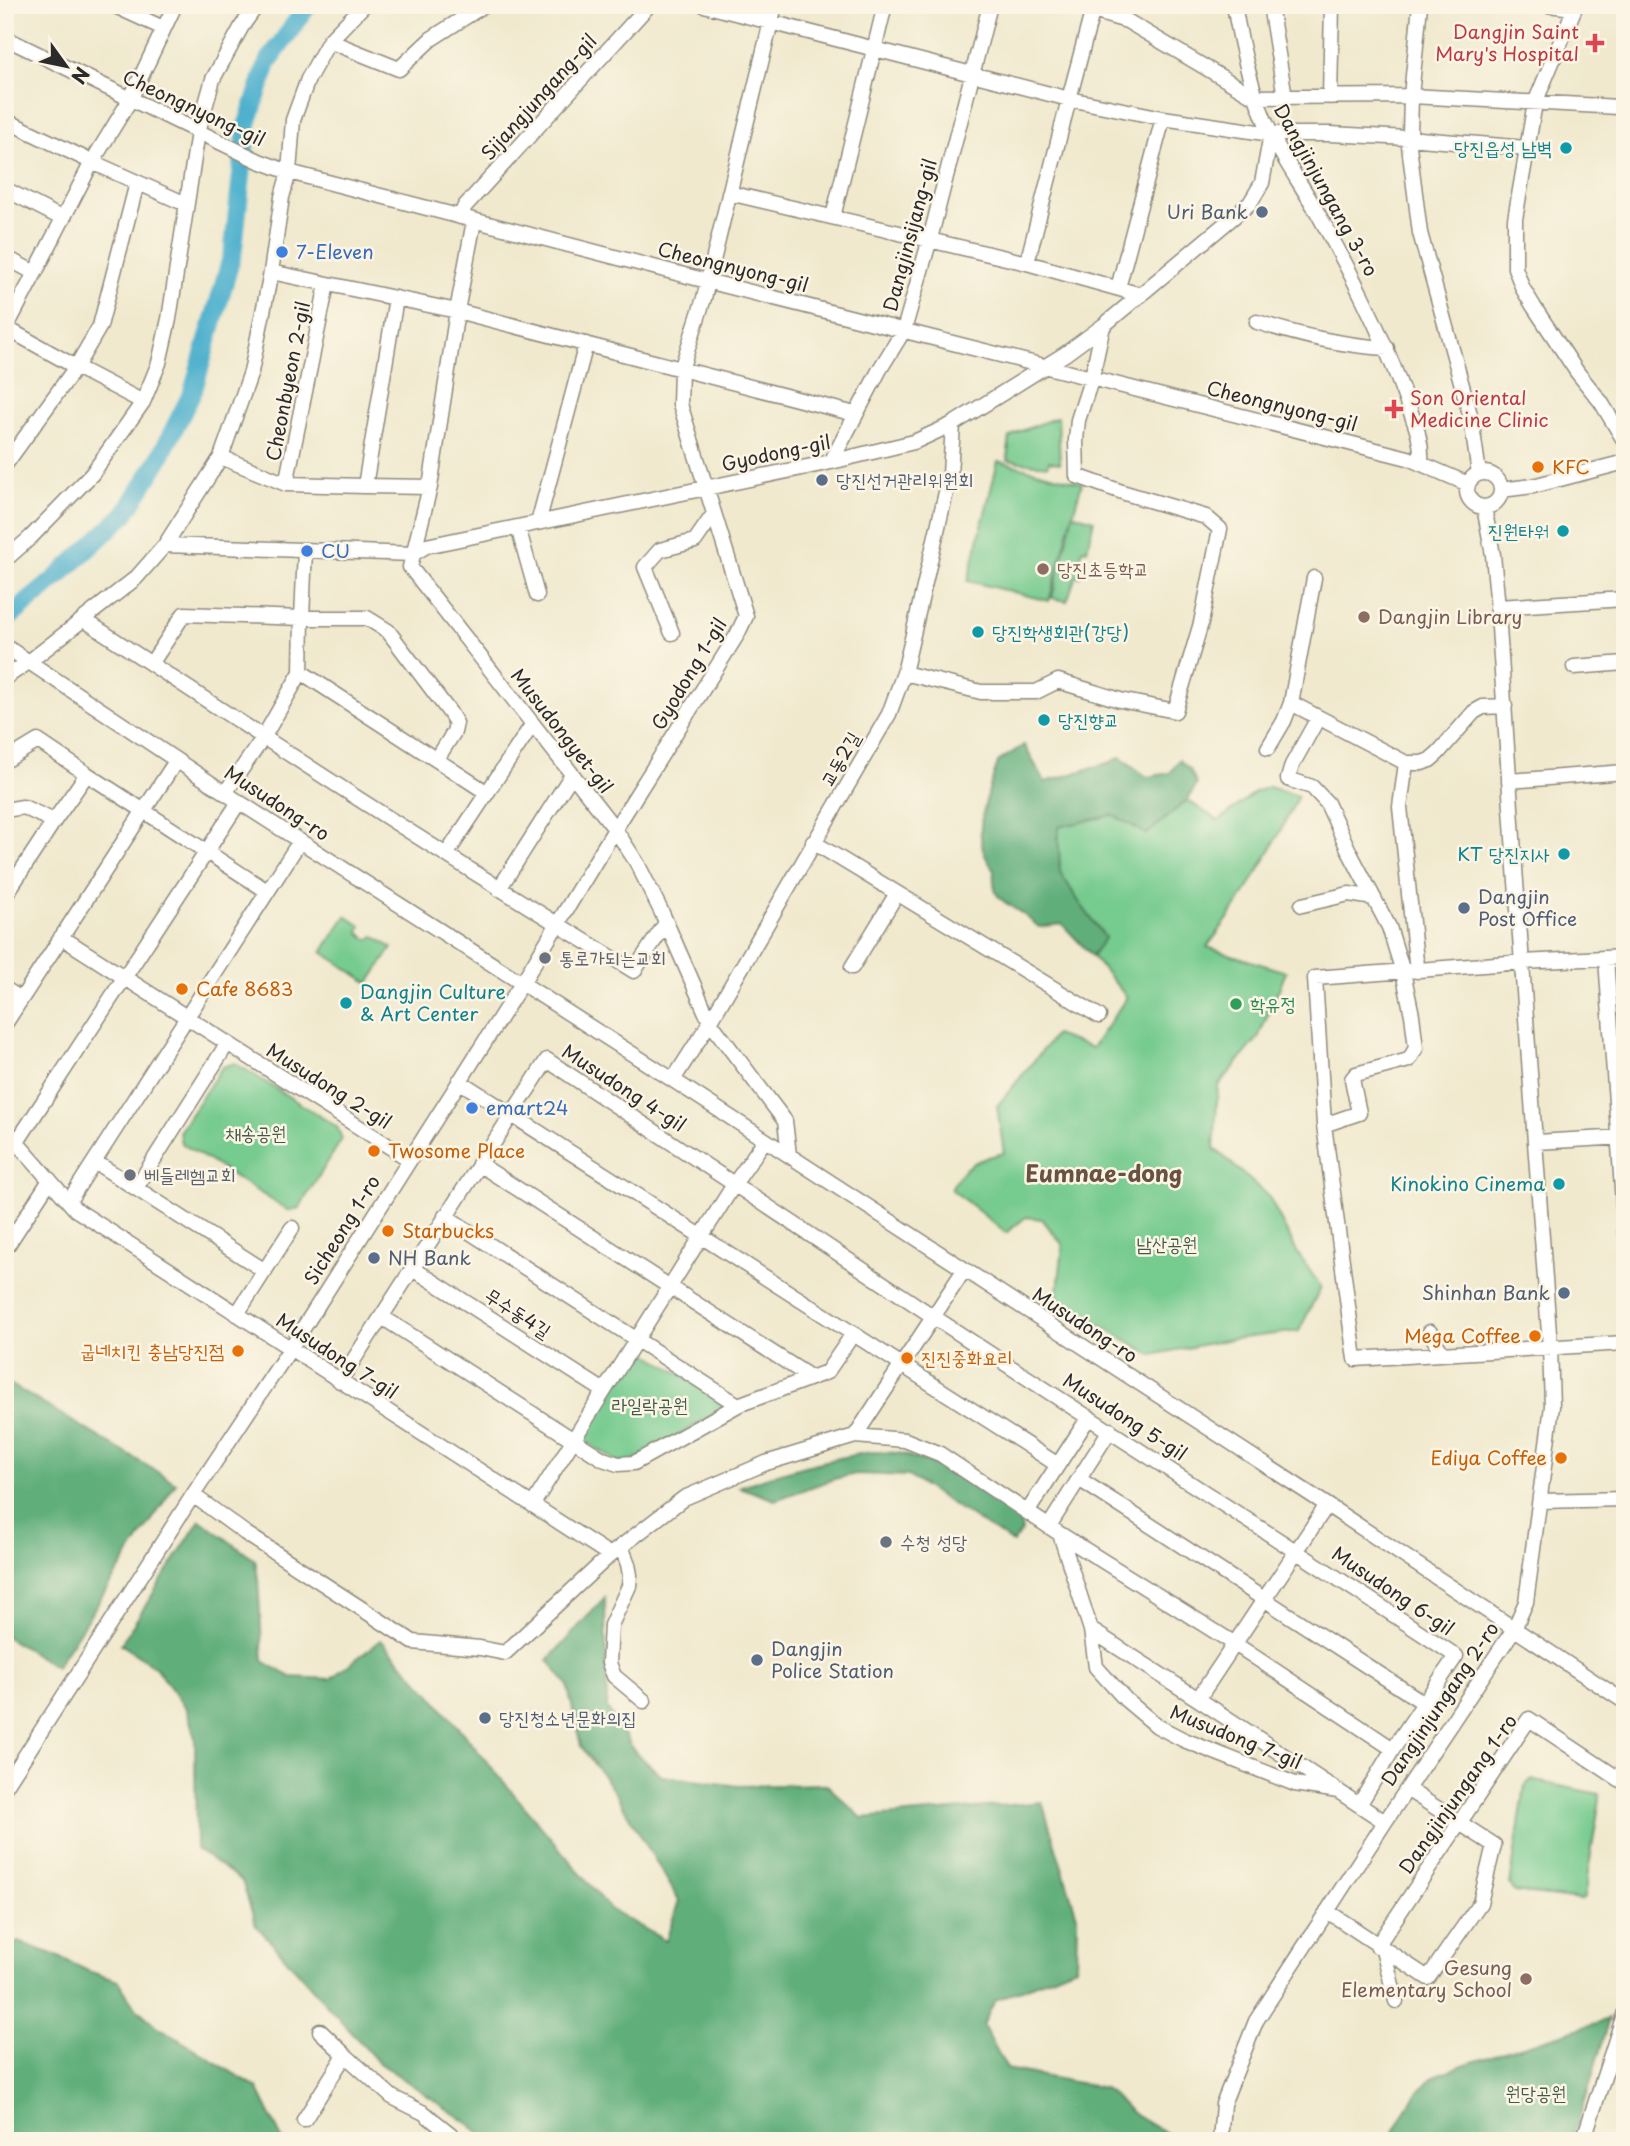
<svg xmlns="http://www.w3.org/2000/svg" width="1630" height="2146" font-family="'Playpen Sans','Poor Story',sans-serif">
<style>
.green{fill:#76cb8f;stroke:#507b5d;stroke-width:2}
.forest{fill:#60af7a;stroke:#466d52;stroke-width:2}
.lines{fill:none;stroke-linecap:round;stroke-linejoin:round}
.river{stroke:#4fb1ce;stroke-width:19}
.minor-casing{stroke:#8e8a7c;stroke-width:17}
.minor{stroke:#fff;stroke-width:14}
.health-dot{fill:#e0444e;stroke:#fcf5e5;stroke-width:2.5}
.culture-dot{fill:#0f9aa8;stroke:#fcf5e5;stroke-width:2.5}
.service-dot{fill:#5c6f8a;stroke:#fcf5e5;stroke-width:2.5}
.shop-dot{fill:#3f7fe0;stroke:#fcf5e5;stroke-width:2.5}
.food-dot{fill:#e8710a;stroke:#fcf5e5;stroke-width:2.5}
.education-dot{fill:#8d6e63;stroke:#fcf5e5;stroke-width:2.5}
.worship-dot{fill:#6b7280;stroke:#fcf5e5;stroke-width:2.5}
.leisure-dot{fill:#2e9e5b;stroke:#fcf5e5;stroke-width:2.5}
.labels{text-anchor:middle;stroke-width:5;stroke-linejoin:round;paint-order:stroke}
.health-label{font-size:19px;fill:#be3a42;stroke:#fcf5e5;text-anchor:end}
.street-label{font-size:19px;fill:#2b2b2b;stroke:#fcf5e5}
.culture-label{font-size:19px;fill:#0d838f;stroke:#fcf5e5;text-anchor:end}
.service-label{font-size:19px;fill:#4e5e75;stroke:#fcf5e5;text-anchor:start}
.shop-label{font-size:19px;fill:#366cbe;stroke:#fcf5e5;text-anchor:start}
.food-label{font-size:19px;fill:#c56008;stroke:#fcf5e5;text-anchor:start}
.education-label{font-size:19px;fill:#785e54;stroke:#fcf5e5;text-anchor:start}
.worship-label{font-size:19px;fill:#5b616d;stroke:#fcf5e5;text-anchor:start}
.leisure-label{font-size:19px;fill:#27864d;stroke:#fcf5e5;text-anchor:start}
.park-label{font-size:19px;fill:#425b49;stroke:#fcf5e5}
.quarter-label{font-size:23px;font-weight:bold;fill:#6a5241;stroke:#fcf5e5}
</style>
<rect width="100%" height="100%" fill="#fcf5e5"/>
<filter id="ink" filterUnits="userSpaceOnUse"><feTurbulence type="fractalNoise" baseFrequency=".0143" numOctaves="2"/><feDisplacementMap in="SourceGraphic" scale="14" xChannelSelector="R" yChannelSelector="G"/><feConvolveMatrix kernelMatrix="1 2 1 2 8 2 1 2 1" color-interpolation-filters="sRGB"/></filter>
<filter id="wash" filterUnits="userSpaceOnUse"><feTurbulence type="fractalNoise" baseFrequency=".00686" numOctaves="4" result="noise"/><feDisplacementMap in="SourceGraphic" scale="28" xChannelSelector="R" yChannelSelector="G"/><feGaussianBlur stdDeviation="1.57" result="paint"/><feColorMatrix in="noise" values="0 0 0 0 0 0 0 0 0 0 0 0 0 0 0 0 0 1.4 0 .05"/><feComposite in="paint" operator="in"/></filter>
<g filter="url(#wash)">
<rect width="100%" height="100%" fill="#f0e9ce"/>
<path class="green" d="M1058,417l2,46 -11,-2 -2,5 -40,-6 3,-23 11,-6z
M998,461l84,22 -9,31 21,6 -7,30 -4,-1 -4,12 5,2 -4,14 -4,-1 -9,25 -15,-3 21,-84 -24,87 -81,-20z
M1269,787l29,9c-26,54 -54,104 -91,151l79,25 -28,66 -40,48 -4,62 55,49 28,55 24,35 -22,44 -73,9 -74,15 -95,-55 6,-55 -21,-26 -16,-2 -20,16 -55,-44c12,-25 27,-30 53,-36l-7,-47 58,-71 37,13 35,-51 -35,-41 13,-19 -26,-35 -19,-30 -2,-45 55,-12 34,19 40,-34 32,21 36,-29z
M346,916l15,10 -2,7 10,7 5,-4 18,12 -23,35 -47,-31z
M235,1063l102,64 5,12 -43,69 -10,3 -108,-68 -2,-11 43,-65z
M642,1350l87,55 -95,56 -16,1 -35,-22v-5l53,-84z
M1531,1780l68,14 1,4 -16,100 -3,2 -66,-8 -5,-8 15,-98z"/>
<path class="forest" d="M1024,745l21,37 66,-20 9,-5 27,20 23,-4 9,-13 11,10 7,14 -10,16 -40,34 -34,-19 -55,12 2,45 19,30 26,36 -13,18 -30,-32 -23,3c-6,-5 -12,-10 -18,-14 -21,-15 -29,-13 -27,-44 -27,-30 -6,-73 4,-107z
M5,1381l171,102 -120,184 -51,-31z
M872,1452l26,1 40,12 80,50 4,15 -9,13 -105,-67 -52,-2 -22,5 -59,21 -36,-13c44,-16 87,-28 133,-35z
M200,1520l55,40 3,19 5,82 28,16 39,2 51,-39 45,49 184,220 56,32 13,-41 -65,-109 -33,-45 -14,-62 -19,-24 57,-63 2,111 29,45 26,23 77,10 87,-2 36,34 180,-16 35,114 -1,51 -81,33 -12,25 24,44 97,19 31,27 38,23 1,3h-684l-21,-17 -92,-63 -121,-136 -14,-44 -46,-32 -1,-111 -8,-28 -31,-42 -35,-24z
M19,1942l36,13 33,16 30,10 17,26 19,17 103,64 26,53h-278v-194z
M1609,2019l-23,79 -15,43h-182l22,-40 21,-24 31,-12z"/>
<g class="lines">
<path class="river" d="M5,621l48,-40 72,-67 33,-53 35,-70 40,-139 14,-127 21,-63 40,-57"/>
</g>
</g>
<g filter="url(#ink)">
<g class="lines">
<defs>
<path id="minor" d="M113,5l50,23
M175,5l-45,95 -38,62 87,39
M704,5l365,94 -42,164
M1094,5l-25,94 94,19 108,16h59l78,4 118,10
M1234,5c8,45 17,86 36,127 13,27 31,52 46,78 33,59 64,118 87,182 9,25 20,45 18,71
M1270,5l15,92
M1420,5l-9,91 -1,39 -2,3 12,95 51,185 8,56
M1548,5l26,3
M1576,5l-41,98 -20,116v49l8,21 11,18 43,65 24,30 24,40
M1093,11l34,10 128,76
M5,38l254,123 30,11 418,109 701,177 60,26
M329,41l70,28 32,-30 53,-34
M1255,97l156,-1 172,9 35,2 7,3
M1330,97l2,-92
M5,120l87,42 -57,111
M137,183l-37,143 -24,41 67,35
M5,189l58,30
M729,193l298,70 114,32
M460,217l5,-11 184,-201
M833,217l52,-212
M474,221l-17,90 -27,176 -20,80 205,262 22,34 25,50 48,109 75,99 4,34
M5,257l30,16 -29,55 70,39 -71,98
M271,272l186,39 398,103
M327,284l-41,200 79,2
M1118,288l45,-170
M396,298l-31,188 65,1
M1257,322c45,14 82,23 130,26
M831,462l49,-93 24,-39 26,-91 60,-234
M1467 490a17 17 0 1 1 34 0a17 17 0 1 1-34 0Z
M286,484l-65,-27 30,-85 20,-100 11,-75 7,-25 4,-52 15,-41 21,-38 35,-36
M1501,490l32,-4 92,-24
M538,523l48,-179
M518,527l19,68
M165,545l248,9 13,-8 405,-84 83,-20 39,-18 112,-70 38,-28 147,-123 12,-20 9,-49
M305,550l-3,68h65l21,13 62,82 6,10 -2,9 -17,27
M5,560l26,-23 61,-63 51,-72 16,-39 10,-44 29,-187 15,-53 29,-53 15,-21
M1314,578l-23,125 115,60h16l8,-3 8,-7 36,-41 9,-5 22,-1
M1497,607l128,-8
M83,619c182,120 364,239 551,352l32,-48
M672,633l-27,-66 15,-17 35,-9 18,-26
M5,646l234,156 434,278 654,425 298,197
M151,664l33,-50 118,4 -1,54 -38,66 -38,55
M1574,667l51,-4
M301,672l185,120
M904,673l77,19h55l22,-11 62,19 55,11 26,-88 19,-94 -14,-12 -81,-24 -48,-17 -1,-36 2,-20 14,-43 11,-51
M5,678l25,-17 106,-83 29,-33 56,-88
M1318,718l-26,47 -4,14 24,8 15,16 23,50 39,74 14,45 9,43 4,33 -7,12 -53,14 -4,5 7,34 -35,12
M1268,748l16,-27 7,-18
M5,761l33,-20 49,33 -33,47 -31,-14 -18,3
M1406,763l-6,44 17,164
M87,774l180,117
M1509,781l116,-9
M813,842l286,174
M446,855l86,-130
M499,889l72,-113
M5,896l49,-75
M1302,905l47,-11 25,4
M61,937l348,222
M1625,957l-103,5 -207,16 9,147 31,234 270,-16
M1606,958l19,274
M852,967l44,-72
M5,989l16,10
M5,1024l171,-263
M673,1080l37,-58 179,-308 15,-41 46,-198 3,-51
M459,1081l599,384
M5,1129l70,80 535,346
M17,1142l222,-340
M1536,1142l89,-5
M95,1162l170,109
M479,1164l331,213
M136,1188l91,-144
M69,1201l231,-360
M445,1216l293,189
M5,1249l45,-69
M412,1268l192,123
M237,1314l55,-86
M382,1317l221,142 15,5 16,-1 104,-58 89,-33 26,-38
M1430,1332l11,20
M340,1381l207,-321c129,85 257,172 387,257 173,114 349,224 522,339l-63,93 -34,56
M855,1436l109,-166
M1079,1479l345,224
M193,1495l52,38 168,109 67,6 25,5 105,-98 74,-57 82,-35 89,-27 50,4 35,14 120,80 175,110 158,105
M1540,1501l85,-2
M533,1504l202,-321 30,-43
M1028,1511l61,-94
M1049,1526l61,-96
M1060,1534l31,96 5,37 30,33 31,26 27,14 111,44 43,7
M621,1546l7,18 2,11 -1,11 -18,39 -2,38 5,13 30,25
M1091,1630l107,69 187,123
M1198,1699l129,-194
M5,1787l188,-292 97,-146 232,-366 93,-154 122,-194 9,-19 -66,-212 1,-34 23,-72 71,-293
M1327,1911l101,67 52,-75 14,-58 -87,-56
M1377,1946l152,-227 96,64
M1383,1949l13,52
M345,2055l47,42 32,16 35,28
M304,2120l41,-65 -25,-24
M1220,2141l3,-37 33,-83 129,-199 129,-193 12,-27 26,-196 -2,-59 -35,-479 -18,-271 -4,-42 -9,-48
M1583,2141l42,-129"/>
</defs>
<use href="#minor" class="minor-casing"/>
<use href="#minor" class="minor"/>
</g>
</g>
<g class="health-dot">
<path d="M1591.5 32.5h7v7h7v7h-7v7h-7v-7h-7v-7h7z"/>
<path d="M1390.5 398.5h7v7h7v7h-7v7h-7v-7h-7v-7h7z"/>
</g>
<g class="culture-dot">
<circle cx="1566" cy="148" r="7"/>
<circle cx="1563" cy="531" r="7"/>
<circle cx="978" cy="632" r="7"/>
<circle cx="1044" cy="720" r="7"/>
<circle cx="1564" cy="854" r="7"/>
<circle cx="346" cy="1003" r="7"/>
<circle cx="1559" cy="1184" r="7"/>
</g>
<g class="service-dot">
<circle cx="1262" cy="212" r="7"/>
<circle cx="822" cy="480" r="7"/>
<circle cx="1464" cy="908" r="7"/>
<circle cx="374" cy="1258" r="7"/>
<circle cx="1564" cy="1293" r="7"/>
<circle cx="757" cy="1660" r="7"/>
<circle cx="485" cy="1718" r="7"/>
</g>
<g class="shop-dot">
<circle cx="282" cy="252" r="7"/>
<circle cx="307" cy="551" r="7"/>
<circle cx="472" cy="1108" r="7"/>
</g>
<g class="food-dot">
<circle cx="1538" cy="467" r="7"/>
<circle cx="182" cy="989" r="7"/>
<circle cx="374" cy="1151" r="7"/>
<circle cx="388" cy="1231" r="7"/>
<circle cx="1535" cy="1336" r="7"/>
<circle cx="238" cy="1351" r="7"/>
<circle cx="907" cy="1358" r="7"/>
<circle cx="1561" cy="1458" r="7"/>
</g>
<g class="education-dot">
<circle cx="1043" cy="569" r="7"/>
<circle cx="1364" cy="617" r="7"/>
<circle cx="1526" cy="1979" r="7"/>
</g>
<g class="worship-dot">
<circle cx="545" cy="958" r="7"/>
<circle cx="130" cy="1175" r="7"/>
<circle cx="886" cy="1542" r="7"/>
</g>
<circle class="leisure-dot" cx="1236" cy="1004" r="7"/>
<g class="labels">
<g class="health-label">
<text x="1579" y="39">Dangjin Saint<tspan x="1579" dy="22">Mary's Hospital</tspan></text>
<text x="1410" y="405" text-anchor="start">Son Oriental<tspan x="1410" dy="22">Medicine Clinic</tspan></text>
</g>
<g class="street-label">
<text transform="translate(539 97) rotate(-48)" y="7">Sijangjungang-gil</text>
<text transform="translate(194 108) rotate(25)" y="7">Cheongnyong-gil</text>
<text transform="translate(1326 190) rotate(61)" y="7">Dangjinjungang 3-ro</text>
<text transform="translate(910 235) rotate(-75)" y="7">Dangjinsijang-gil</text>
<text transform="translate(733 267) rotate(14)" y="7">Cheongnyong-gil</text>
<text transform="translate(288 381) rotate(-79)" y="7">Cheonbyeon 2-gil</text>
<text transform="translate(1282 406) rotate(14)" y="7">Cheongnyong-gil</text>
<text transform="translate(776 453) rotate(-12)" y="7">Gyodong-gil</text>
<text transform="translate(689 674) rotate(-59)" y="7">Gyodong 1-gil</text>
<text transform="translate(562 731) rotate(52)" y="7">Musudongyet-gil</text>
<text transform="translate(840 759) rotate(-60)" y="7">교동2길</text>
<text transform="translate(277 803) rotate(33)" y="7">Musudong-ro</text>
<text transform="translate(329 1086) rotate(32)" y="7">Musudong 2-gil</text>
<text transform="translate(624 1088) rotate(33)" y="7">Musudong 4-gil</text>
<text transform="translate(342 1230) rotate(-58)" y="7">Sicheong 1-ro</text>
<text transform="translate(518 1313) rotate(33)" y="7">무수동4길</text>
<text transform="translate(1085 1325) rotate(33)" y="7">Musudong-ro</text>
<text transform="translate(337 1356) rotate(33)" y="7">Musudong 7-gil</text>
<text transform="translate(1125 1417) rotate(33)" y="7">Musudong 5-gil</text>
<text transform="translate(1393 1591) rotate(34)" y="7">Musudong 6-gil</text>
<text transform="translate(1440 1704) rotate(-56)" y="7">Dangjinjungang 2-ro</text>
<text transform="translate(1236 1737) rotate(22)" y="7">Musudong 7-gil</text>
<text transform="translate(1458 1794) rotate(-55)" y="7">Dangjinjungang 1-ro</text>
</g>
<g class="culture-label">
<text x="1552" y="155">당진읍성 남벽</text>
<text x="1549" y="538">진원타워</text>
<text x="992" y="639" text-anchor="start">당진학생회관(강당)</text>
<text x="1058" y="727" text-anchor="start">당진향교</text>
<text x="1550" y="861">KT 당진지사</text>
<text x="360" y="999" text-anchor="start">Dangjin Culture<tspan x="360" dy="22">&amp; Art Center</tspan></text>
<text x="1545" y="1191">Kinokino Cinema</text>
</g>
<g class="service-label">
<text x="1248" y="219" text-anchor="end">Uri Bank</text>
<text x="836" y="487">당진선거관리위원회</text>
<text x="1478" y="904">Dangjin<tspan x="1478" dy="22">Post Office</tspan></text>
<text x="388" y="1265">NH Bank</text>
<text x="1550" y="1300" text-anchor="end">Shinhan Bank</text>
<text x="771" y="1656">Dangjin<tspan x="771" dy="22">Police Station</tspan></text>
<text x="499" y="1725">당진청소년문화의집</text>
</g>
<g class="shop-label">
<text x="296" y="259">7-Eleven</text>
<text x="321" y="558">CU</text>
<text x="486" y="1115">emart24</text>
</g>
<g class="food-label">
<text x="1552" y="474">KFC</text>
<text x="196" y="996">Cafe 8683</text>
<text x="388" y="1158">Twosome Place</text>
<text x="402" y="1238">Starbucks</text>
<text x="1521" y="1343" text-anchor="end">Mega Coffee</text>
<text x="224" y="1358" text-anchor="end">굽네치킨 충남당진점</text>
<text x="921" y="1365">진진중화요리</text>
<text x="1547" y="1465" text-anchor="end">Ediya Coffee</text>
</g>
<g class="education-label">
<text x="1057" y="576">당진초등학교</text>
<text x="1378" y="624">Dangjin Library</text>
<text x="1512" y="1975" text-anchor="end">Gesung<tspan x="1512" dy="22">Elementary School</tspan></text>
</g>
<g class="worship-label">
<text x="559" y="965">통로가되는교회</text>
<text x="144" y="1182">베들레헴교회</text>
<text x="900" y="1549">수청 성당</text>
</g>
<g class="leisure-label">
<text x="1250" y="1011">학유정</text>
</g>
<g class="park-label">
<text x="256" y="1140">채송공원</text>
<text x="1167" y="1251">남산공원</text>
<text x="650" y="1412">라일락공원</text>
<text x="1536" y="2100">원당공원</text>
</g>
<g class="quarter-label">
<text x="1104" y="1182">Eumnae-dong</text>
</g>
</g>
<rect width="1630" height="2146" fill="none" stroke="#fcf5e5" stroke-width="28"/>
<g transform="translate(66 66) rotate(123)" stroke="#fcf5e5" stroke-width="5" paint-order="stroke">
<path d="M0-5L12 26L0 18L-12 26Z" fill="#2b2b2b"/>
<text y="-10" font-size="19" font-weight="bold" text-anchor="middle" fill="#2b2b2b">N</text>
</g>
</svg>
